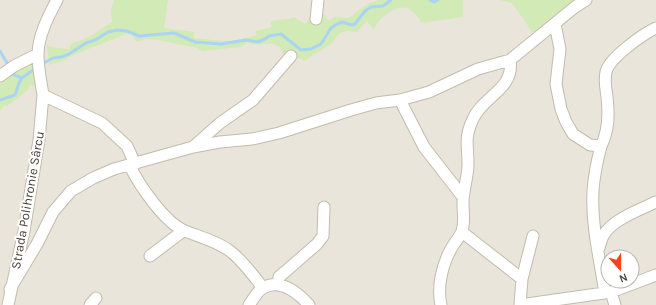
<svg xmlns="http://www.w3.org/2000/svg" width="656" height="305" font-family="Karla,sans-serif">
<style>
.residential{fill:#eae5da;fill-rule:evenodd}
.green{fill:#d2eab5}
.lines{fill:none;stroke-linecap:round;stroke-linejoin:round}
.stream{stroke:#a9d4f2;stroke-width:3}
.minor-casing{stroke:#c2bbae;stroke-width:13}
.minor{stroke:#fff;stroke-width:11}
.labels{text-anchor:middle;stroke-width:4;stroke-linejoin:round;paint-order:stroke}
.street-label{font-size:13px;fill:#4b4439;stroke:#fff}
</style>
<rect width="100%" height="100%" fill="#f6f3ec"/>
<path class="residential" d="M0,0h656v305h-656zM608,257h24v24h-24z"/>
<path class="green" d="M114,0h54l-4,28 30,4v6l29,3h11l23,-6 -2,-4 17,-4 -2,-5c11,-4 15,-1 24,-5l11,7 18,-24v14l2,1 1,2 3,4c10,-10 11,0 21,-4 5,-3 10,-9 16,-12 4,-2 8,-3 12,-5h85v17l-42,6c-1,-5 -4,-6 -7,-10 -2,-2 -4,-5 -8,-5 -12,-3 -28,11 -32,22l-7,-9 -10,11c-6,-1 -11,-2 -16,1 -4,2 -6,7 -9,10 -7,6 -22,12 -27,18l-9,-4 -12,1 -3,-10c-12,-10 -21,1 -33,-6l-7,5 -39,4 -5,-3 -38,-8 -14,-1 -8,3 -5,-7 -5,-1 -52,20 -10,6 -16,5 -2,-20 5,2 17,2 3,-6 11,-3v-1l6,-2 23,-15 -1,-13z
M499,0h76v1l-29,23 -7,3 -6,6 -21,-30z
M32,65l4,8 1,11 -3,2 -4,-1 -2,5 -21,16 -3,-1 -4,7v-31l20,-14z"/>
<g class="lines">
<path class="stream" d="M430,0l4,2 4,-2
M0,51l14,24 8,3
M42,64l11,-6 8,-1 8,-3 17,-11 9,-3 13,-8 9,-2 10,1 12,5 35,-3 21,9 26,2 25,-4 12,2 7,-3 4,-3 12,-2 20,16 10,-1 10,-5 10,-16 6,-4 5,-2 10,3 3,-1 10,-13 6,-4 12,-1 8,-6
M0,100l15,-5 4,-12 3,-5 14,-10"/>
<defs>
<path id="minor" d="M57,0c-9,17 -19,36 -19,55 0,13 3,27 5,40l59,28 25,23 8,18
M316,19l2,-19
M555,24l5,25 -4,35 5,25 5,13 7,12 17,11 11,1c8,-16 8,-32 6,-49 -1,-8 -3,-16 -1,-25 3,-14 37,-38 50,-44
M0,76l14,-10 24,-12
M400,100l24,47 39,50
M194,146l26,-23 33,-23 38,-44
M601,146c-4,15 -7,30 -8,45 -2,34 7,69 12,102
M130,166c9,19 35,57 55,65 15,6 32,10 45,20 13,10 23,24 33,37
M462,232l60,47
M599,248c1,-4 2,-8 4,-12 8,-16 38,-27 53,-34
M150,256l33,-25
M278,284l1,-7 38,-33 6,-8 1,-29
M10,289l27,-45 16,-32 18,-21 22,-13 21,-9 79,-22 27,-5 32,-3 27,-6 72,-23 25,-7 24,-3 29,-8 49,-23 32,-9
M611,292l4,13
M8,305l16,-74 15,-91 4,-45
M90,305l6,-7
M249,305c4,-5 8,-14 14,-17 17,-10 35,5 46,17
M441,305c-4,-18 1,-40 10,-56 3,-6 9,-12 11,-18 3,-9 1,-19 1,-28 0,-13 5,-26 5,-39 0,-20 -4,-26 5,-45 10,-23 42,-30 37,-59l65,-53 11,-7
M520,305l91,-13 45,-17
M520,305l2,-26 11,-43"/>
</defs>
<use href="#minor" class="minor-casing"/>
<use href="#minor" class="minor"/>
</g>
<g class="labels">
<g class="street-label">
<text transform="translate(27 200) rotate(-80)" y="5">Strada Polihronie Sârcu</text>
</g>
</g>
<g transform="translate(620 269) rotate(159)"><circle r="19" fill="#ffffff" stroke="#b7b4b0"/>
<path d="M0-3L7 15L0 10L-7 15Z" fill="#fc3f1d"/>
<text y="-6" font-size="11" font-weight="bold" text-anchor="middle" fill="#4b4439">N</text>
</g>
</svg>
